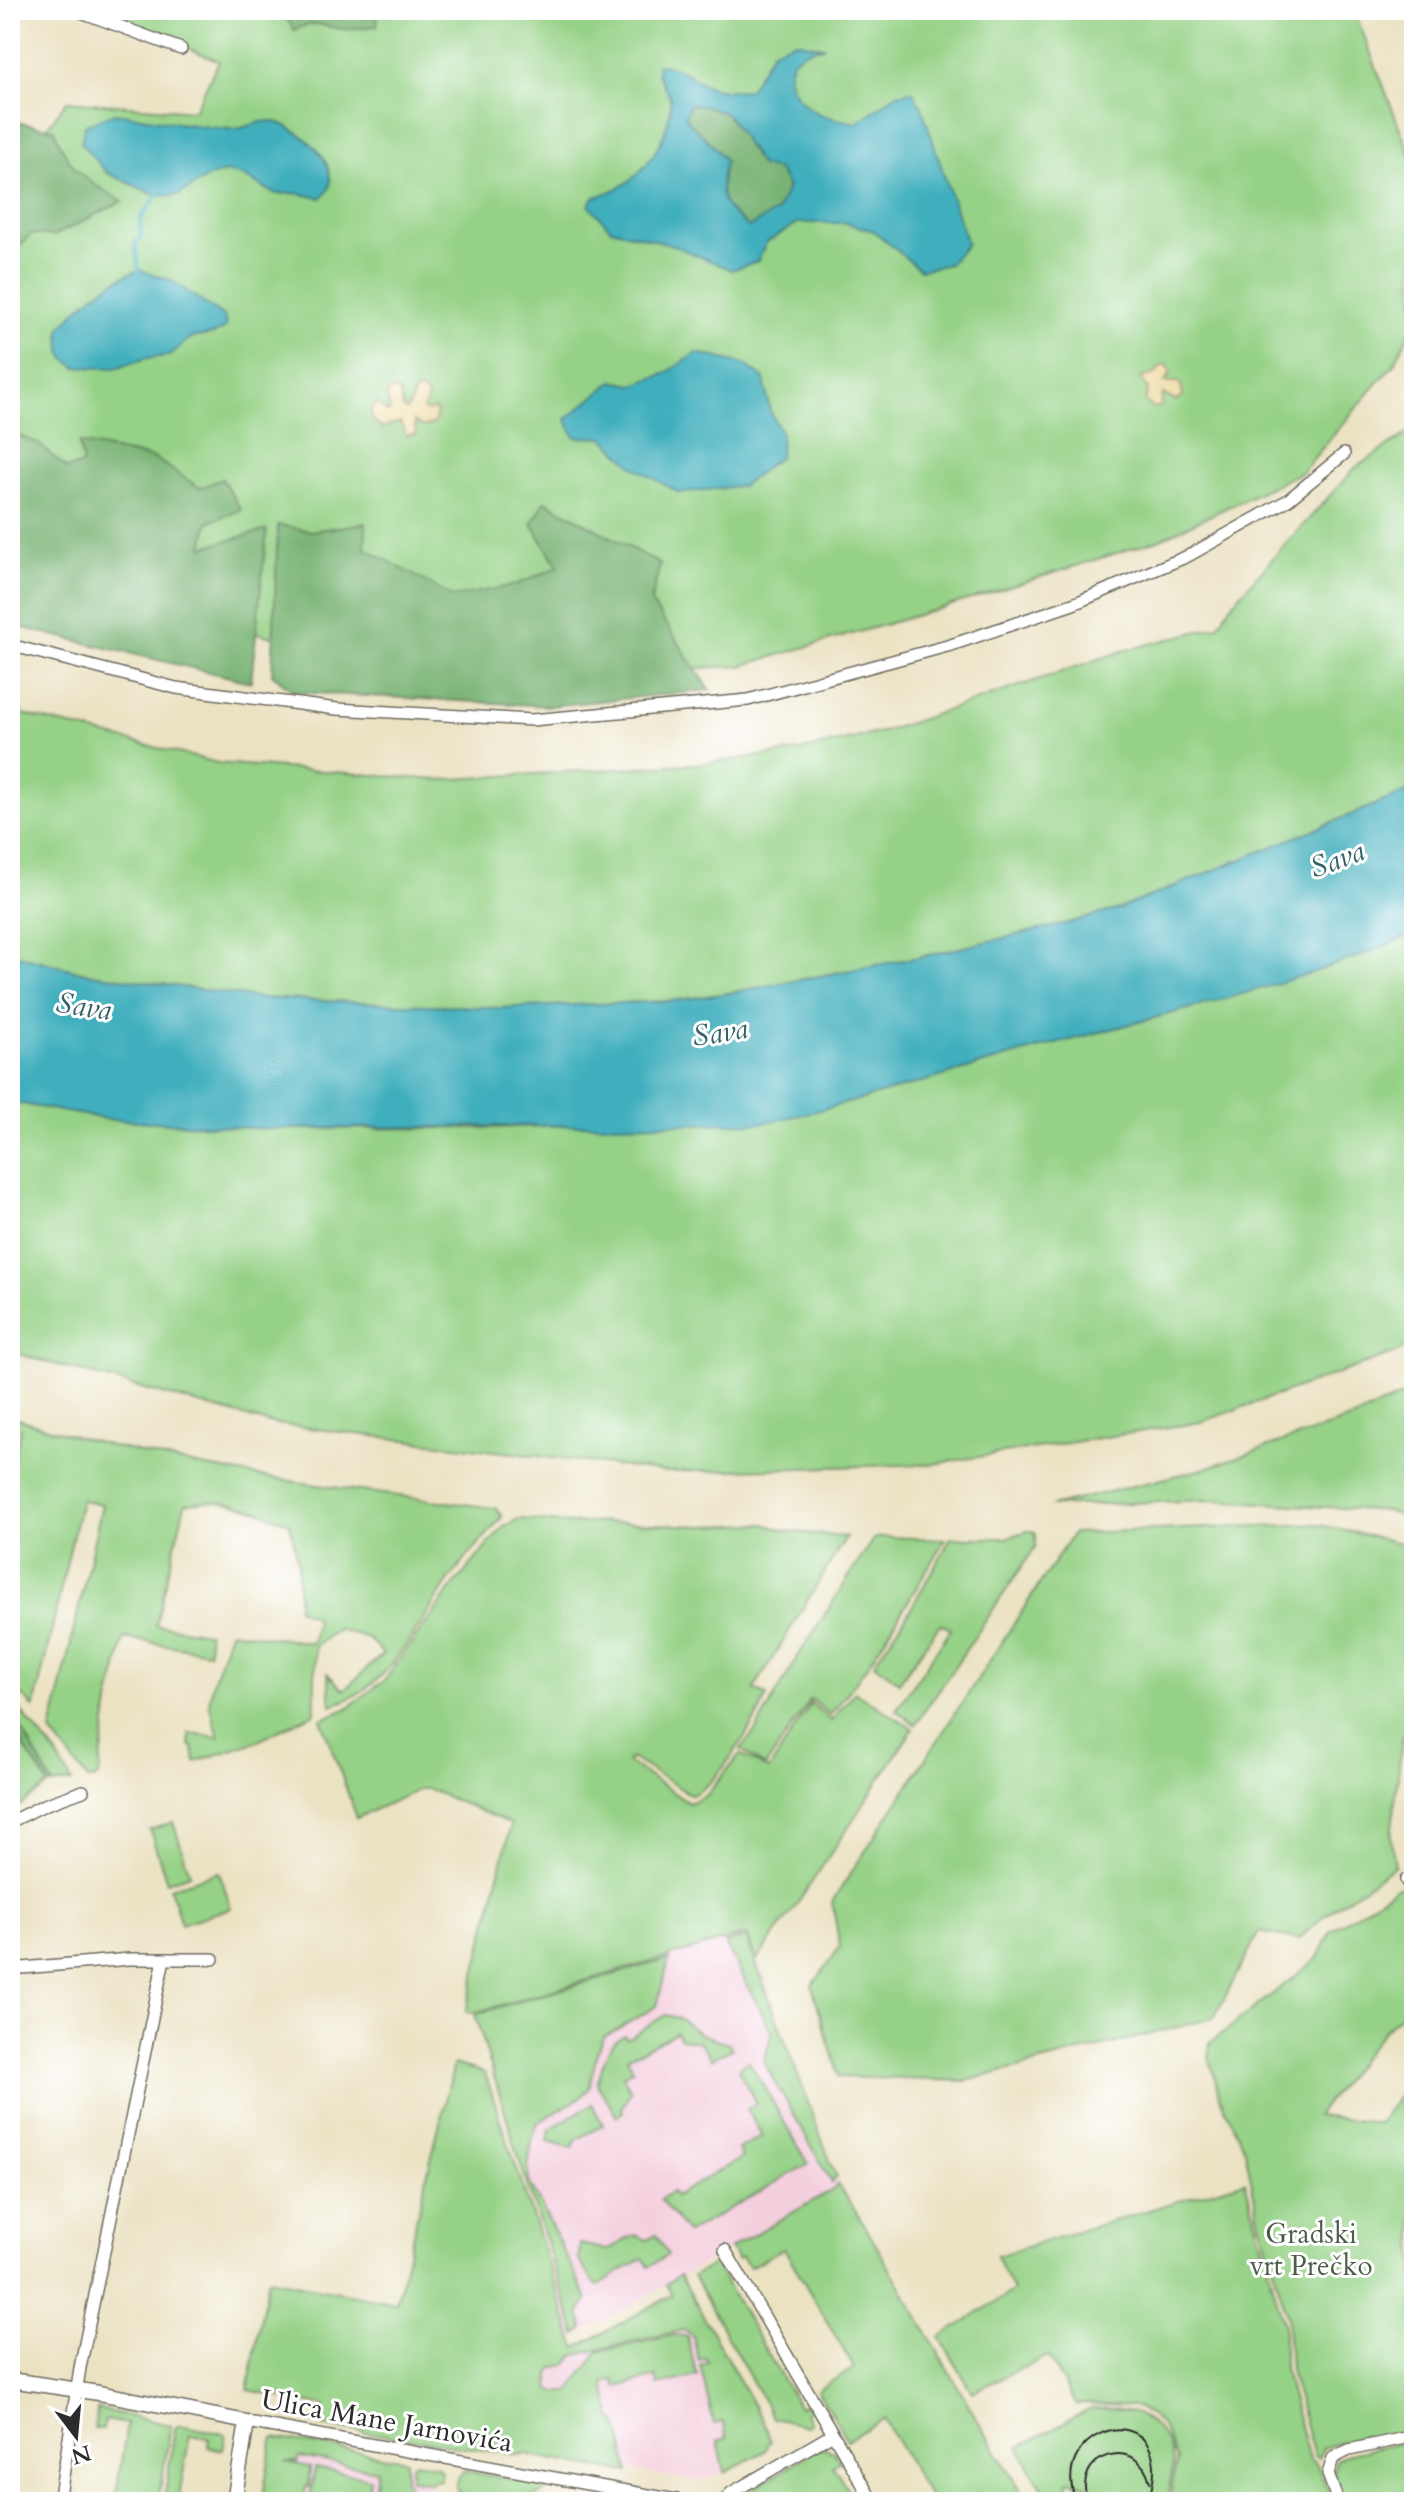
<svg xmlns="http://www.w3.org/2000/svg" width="1424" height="2512" font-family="Cardo,serif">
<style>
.built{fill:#f4cfde}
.green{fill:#95d186;stroke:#607e58;stroke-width:2}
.forest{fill:#78b373;stroke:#526f4f;stroke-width:2}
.sand{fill:#eeda9e;stroke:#8c8264;stroke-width:2}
.water{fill:#40afbd;stroke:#366d74;stroke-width:2;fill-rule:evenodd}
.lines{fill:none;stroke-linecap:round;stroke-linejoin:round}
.stream{stroke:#40afbd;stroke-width:4}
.minor-casing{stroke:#6e6b60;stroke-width:14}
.tertiary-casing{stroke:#6e6b60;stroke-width:17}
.minor{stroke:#fff;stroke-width:11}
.tertiary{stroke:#fff;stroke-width:14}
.tram{stroke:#2b2b2b;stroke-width:2}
.labels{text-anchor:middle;stroke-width:6;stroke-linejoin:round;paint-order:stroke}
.park-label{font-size:28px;fill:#4b5d46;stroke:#fff}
.street-label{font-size:28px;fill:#2b2b2b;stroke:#fff}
.water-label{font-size:30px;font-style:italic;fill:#336065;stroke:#fff}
</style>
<rect width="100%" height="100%" fill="#fff"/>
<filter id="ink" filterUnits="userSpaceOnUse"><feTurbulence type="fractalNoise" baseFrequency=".0125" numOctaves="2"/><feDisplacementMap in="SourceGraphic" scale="16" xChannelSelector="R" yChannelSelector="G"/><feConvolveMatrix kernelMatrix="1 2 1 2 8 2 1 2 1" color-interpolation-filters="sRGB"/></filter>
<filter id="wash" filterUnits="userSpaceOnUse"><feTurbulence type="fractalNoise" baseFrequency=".006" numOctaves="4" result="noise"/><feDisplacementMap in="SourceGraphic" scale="32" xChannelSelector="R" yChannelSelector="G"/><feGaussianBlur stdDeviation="1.8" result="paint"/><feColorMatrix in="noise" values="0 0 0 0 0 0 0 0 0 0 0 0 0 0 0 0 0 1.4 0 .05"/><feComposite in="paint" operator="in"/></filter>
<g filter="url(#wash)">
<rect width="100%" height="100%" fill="#ebe2c2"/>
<path class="built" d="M748,1933l90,251 -4,5 -260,149 -101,-325z
M672,2295l90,153 -49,29 -19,4 -165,-29 17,-85z
M274,2440l158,28 -5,34h-165z"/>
<path class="green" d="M96,10h1258l60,155v159l-20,40 -92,108 -144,68 -216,68 -201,58 -239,11 -200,-32 -292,-78v-391l57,-75 127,10 25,-50z
M1414,429v360l-295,120 -58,16 -141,32 -191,36 -57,8 -174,7 -241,-10 -172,-25 -75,-20v-242l208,52 220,17 269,-17 92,-12 87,-20 237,-80 95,-25 16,-25 121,-133z
M1414,933v410l-18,10 -195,69 -268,42 -266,8 -399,-49 -258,-71v-250l96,17 163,10 226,-1 301,-12 179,-51 225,-59 171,-54z
M1414,1390v129l-26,-8 -174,-11 -163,6 152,-37 150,-51z
M10,1416c157,54 322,72 486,92l6,9c-18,22 -39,43 -55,66 -31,45 -58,107 -116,122l-3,-31 16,16 39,-36 -15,-16 -30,-9 -23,17v67l-57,28 -63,21 -2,-16h-3l-1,-13 30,4 -10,-34 4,-21 17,-51 82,12 4,-25 -18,-9v-46l-8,-40c-34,-14 -67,-27 -105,-19l-29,121 52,8 1,19 -85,-14 -15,64 -10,73 -5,4 -6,1 -37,-48 51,-228 -21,-4 -47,208 -24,-25v-206l11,-49 -11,-3z
M519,1519l53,5 33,-2 98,4 62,-2 21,7 60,6 -92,152 13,7c-11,25 -50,91 -76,99l-60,-37 -4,4 62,41 17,-7 34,-42 29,16 42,-67 20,18 24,-29 58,37 -115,174 -41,57 -10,-26 -274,79 -7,-1 45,-188 -83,-35h-8l-63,29 -36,-99 25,-10 39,-29 69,-95 50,-59z
M1316,1524l98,22v167l-12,26 -11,99 4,27 -71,51 -25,23 -40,-7 -45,86 -248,63 -127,-4 -27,-91 28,-39 -8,-45 241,-369z
M1027,1531h6l3,3v12l-121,179 -19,-15 55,-81 -11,-5 -41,58 -25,-19 32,-46 45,-79h55z
M881,1537l64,2c-36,60 -70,122 -115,176l-19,-16 -46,68 -24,-18 15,-19 41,-72 76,-119z
M10,1698l46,56 16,28 -19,3 -32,-57 -11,-14z
M19,1739l30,46 -39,28v-70z
M173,1822l17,52 -23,8 -17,-52z
M219,1872l12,36 -50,16 -11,-36z
M1397,1887h7l10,15v102l-30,26 -68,86 63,7 35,-49v358l-49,8 -1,-5 -41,13 -5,10 -4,-2 -24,-86 -3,-54 -28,-97 -14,-69 -25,-52 -11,-42 1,-13 107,-84 14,-28z
M746,1937l90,240 -4,6 -68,-121 8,-30 -47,-89z
M669,1959l-12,47 -53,31 -7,16 -8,36 -8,8 -43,26 -6,17 -4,27 1,14 59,120 -9,13 5,14 -8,6 -51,-156 -50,-164z
M665,2015l14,3 21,16 29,9 3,6 -21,10 -11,-17 -20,-3 -4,-7 -49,26 6,11 -10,6 8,16 -10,17 2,4 -6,4 -20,-32c7,-21 8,-37 27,-49l3,4z
M749,2061l59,103 -121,69 -27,-34 12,-7 3,4 67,-38 -4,-9 24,-13 -15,-27 9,-6 -18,-34z
M454,2064l31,9 91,275 96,-53 -6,-11 14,-9 87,154 3,12 -5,10 -40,22 -7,-32 9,-3 -4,-16 -9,2 -14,-59 8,-3 -2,-4 -7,2 -6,-24 -9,-6 -109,25 -9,10 -12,3 -4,6v13l5,5h14l29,-40 76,-17 13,1 10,40 -39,9 -2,-8 -39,10 -2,-7 -11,3 9,37h4l12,53 -100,-18 -1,-2 -9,2 -199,-29 5,-20 -77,-16 20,-111 128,24z
M592,2104l11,21 -27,15 -3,8 -25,-7 2,-12z
M1245,2181l39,146v41l3,12 22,79 8,6 16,37h-164l8,-42 -14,-33 -12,-12 -19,-9 -51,-2 -4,2 -29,-50 -76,36 -32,-55 73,-46 -17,-35z
M838,2184c68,103 122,215 191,318h-97l-48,-83 -37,21 -30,-50 37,-22 -70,-120 -34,19 -9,-10 -4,2 -7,-11 104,-59z
M635,2235l12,5 9,-5 12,20 -19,12 -6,-9 -46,28 -18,-26 1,-16 27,6z
M724,2258l4,7 -9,6 80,136 9,-4 3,5 -6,5 5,10 -4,3 -33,-8 -80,-142z
M97,2409l74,16 -13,77h-43l12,-78 -22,-4 -2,9 -9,-1z
M1091,2409c32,-2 59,3 75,32 4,7 7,16 7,24 -1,12 -5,25 -7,37h-74l-5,-17 -20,-5 5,22h-23l-30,-55z
M179,2425l47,9 -3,16 -15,-3 1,-9 -19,-3 -12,67h-14l11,-74z
M275,2438l131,22 -1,22 3,1 -3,19h-36l2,-11h3l3,-21 -77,-13 -2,5h-13l25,5 -1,20h-3l-3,15h-41l10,-61z
M1414,2440v62h-73c-5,-15 -10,-26 -5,-42l9,-5z
M823,2449l11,3 7,8 -8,6 22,36h-106l-8,-6 72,-44z
M415,2462l22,4 5,7 -2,7 -10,3 -20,-4 1,-14z
M315,2468l55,10 -4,24h-57z
M465,2471l85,15c-12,19 -66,16 -87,16l-7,-15 3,-11z"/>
<path class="forest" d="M287,10h91l-1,16c-11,1 -22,3 -33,3 -21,-1 -25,-11 -50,1l-6,-9z
M690,104l16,2 21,8 34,52 17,3 10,18 -11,24 -28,16c-30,-20 -32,-31 -24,-66 -12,-18 -27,-27 -40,-44z
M10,121l44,8c15,41 31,52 69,72l-69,35 -23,-2 -21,22z
M10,432l29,12 28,25 16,-5 -4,-21 75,15 46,30 22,-9 19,31 -33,12 -5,25 64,-17 -16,152 -241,-57z
M545,501l115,63 -9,38 59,88 -160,16 -256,-14 -22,-18 6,-149 33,6 55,-8 -1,25 88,49 62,-12 43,-18 -26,-43z
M10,1714l11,14 32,57h-4l-30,-46 -9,4z"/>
<path class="sand" d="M1167,365l4,7 -6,10h13l3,3 2,11 -7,5 -13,-7 -2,12 -8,2 -8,-7 3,-12 -7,-11 15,-4 3,-7z
M418,389l9,6 1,4 -5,11 5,2 5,-3 4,3 -3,12 -11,3 -9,-5 2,12 -10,2 -6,-14 -18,6 -10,-9 -1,-9 6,-7 10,9 3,-1 -3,-17 2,-3h10l4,18 3,1c8,-6 4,-15 12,-21z"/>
<path class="water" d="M795,41l29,6c-44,4 -46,41 -10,64 11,7 30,9 43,12l40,-29 15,-3 9,14 46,139 -18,20 -29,6 -46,-39 -28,-8h-48l-32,20 -8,18 -26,9 -65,-27 -56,-14 -22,-24 5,-8c45,-10 78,-55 76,-100l-13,-23v-9c21,-2 35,15 53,22 11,5 27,3 39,3l24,-40zM690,104l16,2 21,8 34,52 17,4 10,17 -11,24 -28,16c-30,-20 -32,-32 -24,-66 -12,-19 -27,-27 -40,-44z
M115,113c38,5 81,15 118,16 15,0 27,-11 43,-7 20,6 48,28 53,49 3,13 2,19 -8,27l-26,-5 -19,1 -34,-18 -16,-4 -17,5 -30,18 -22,1 -50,-23 -26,-30 4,-18z
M139,270l32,10 54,38 1,10 -12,6 -24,4 -21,18 -22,2 -32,10 -39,-1 -11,-8 -4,-8 -1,-22c20,-25 48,-48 79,-59z
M697,353l48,11 19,15 6,32 11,21 -1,24 -38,30 -63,7 -46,-27 -29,-28 -29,-1 -9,-18 47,-38 20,4 32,-11z
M1414,789v144c-115,52 -238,78 -359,111 -97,26 -194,59 -293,79l-493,6 -163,-10 -96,-17v-149l75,20 173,25 240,10 174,-7 57,-8 191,-36 141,-32 58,-16z"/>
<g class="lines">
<path class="stream" d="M139,270l-4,-26 6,-7v-19l16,-22"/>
</g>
</g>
<g filter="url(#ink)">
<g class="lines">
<defs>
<path id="minor" d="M76,10l105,39
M10,645l166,43 161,21 195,11 216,-20 203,-55 122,-41 115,-48 100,-56 56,-46
M10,1822l34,-17 39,-14
M1406,1880l8,15
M10,1969l120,-10h83
M725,2250l148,252
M247,2422l440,80
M59,2502l21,-134 84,-409
M724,2502l7,-9 102,-59
M1338,2502l-10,-28 5,-16 16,-8 65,-14"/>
<path id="tertiary" d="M10,2380l89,13 148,29 -13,80"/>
</defs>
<use href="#minor" class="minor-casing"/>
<use href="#tertiary" class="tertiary-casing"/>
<use href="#minor" class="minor"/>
<use href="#tertiary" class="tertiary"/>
<path class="tram" d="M1076,2502c-27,-69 71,-103 78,-37 1,12 -3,25 -5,37
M1088,2502c-18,-48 50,-69 62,-20"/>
</g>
</g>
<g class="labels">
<g class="park-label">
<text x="1311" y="2243">Gradski<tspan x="1311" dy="32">vrt Prečko</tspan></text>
</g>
<g class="street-label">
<text transform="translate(387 2420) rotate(10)" y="10">Ulica Mane Jarnovića</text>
</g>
<g class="water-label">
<text transform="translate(1337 859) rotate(-21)" y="10">Sava</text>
<text transform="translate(84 1006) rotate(8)" y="10">Sava</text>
<text transform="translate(720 1032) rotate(-9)" y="10">Sava</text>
</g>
</g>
<rect width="1424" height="2512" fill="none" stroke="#fff" stroke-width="40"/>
<g transform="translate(76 2436) rotate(164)" stroke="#ffffff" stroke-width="6" paint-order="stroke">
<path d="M0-6L14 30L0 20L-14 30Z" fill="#2b2b2b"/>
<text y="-12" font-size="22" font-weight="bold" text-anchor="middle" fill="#2b2b2b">N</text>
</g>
</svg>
